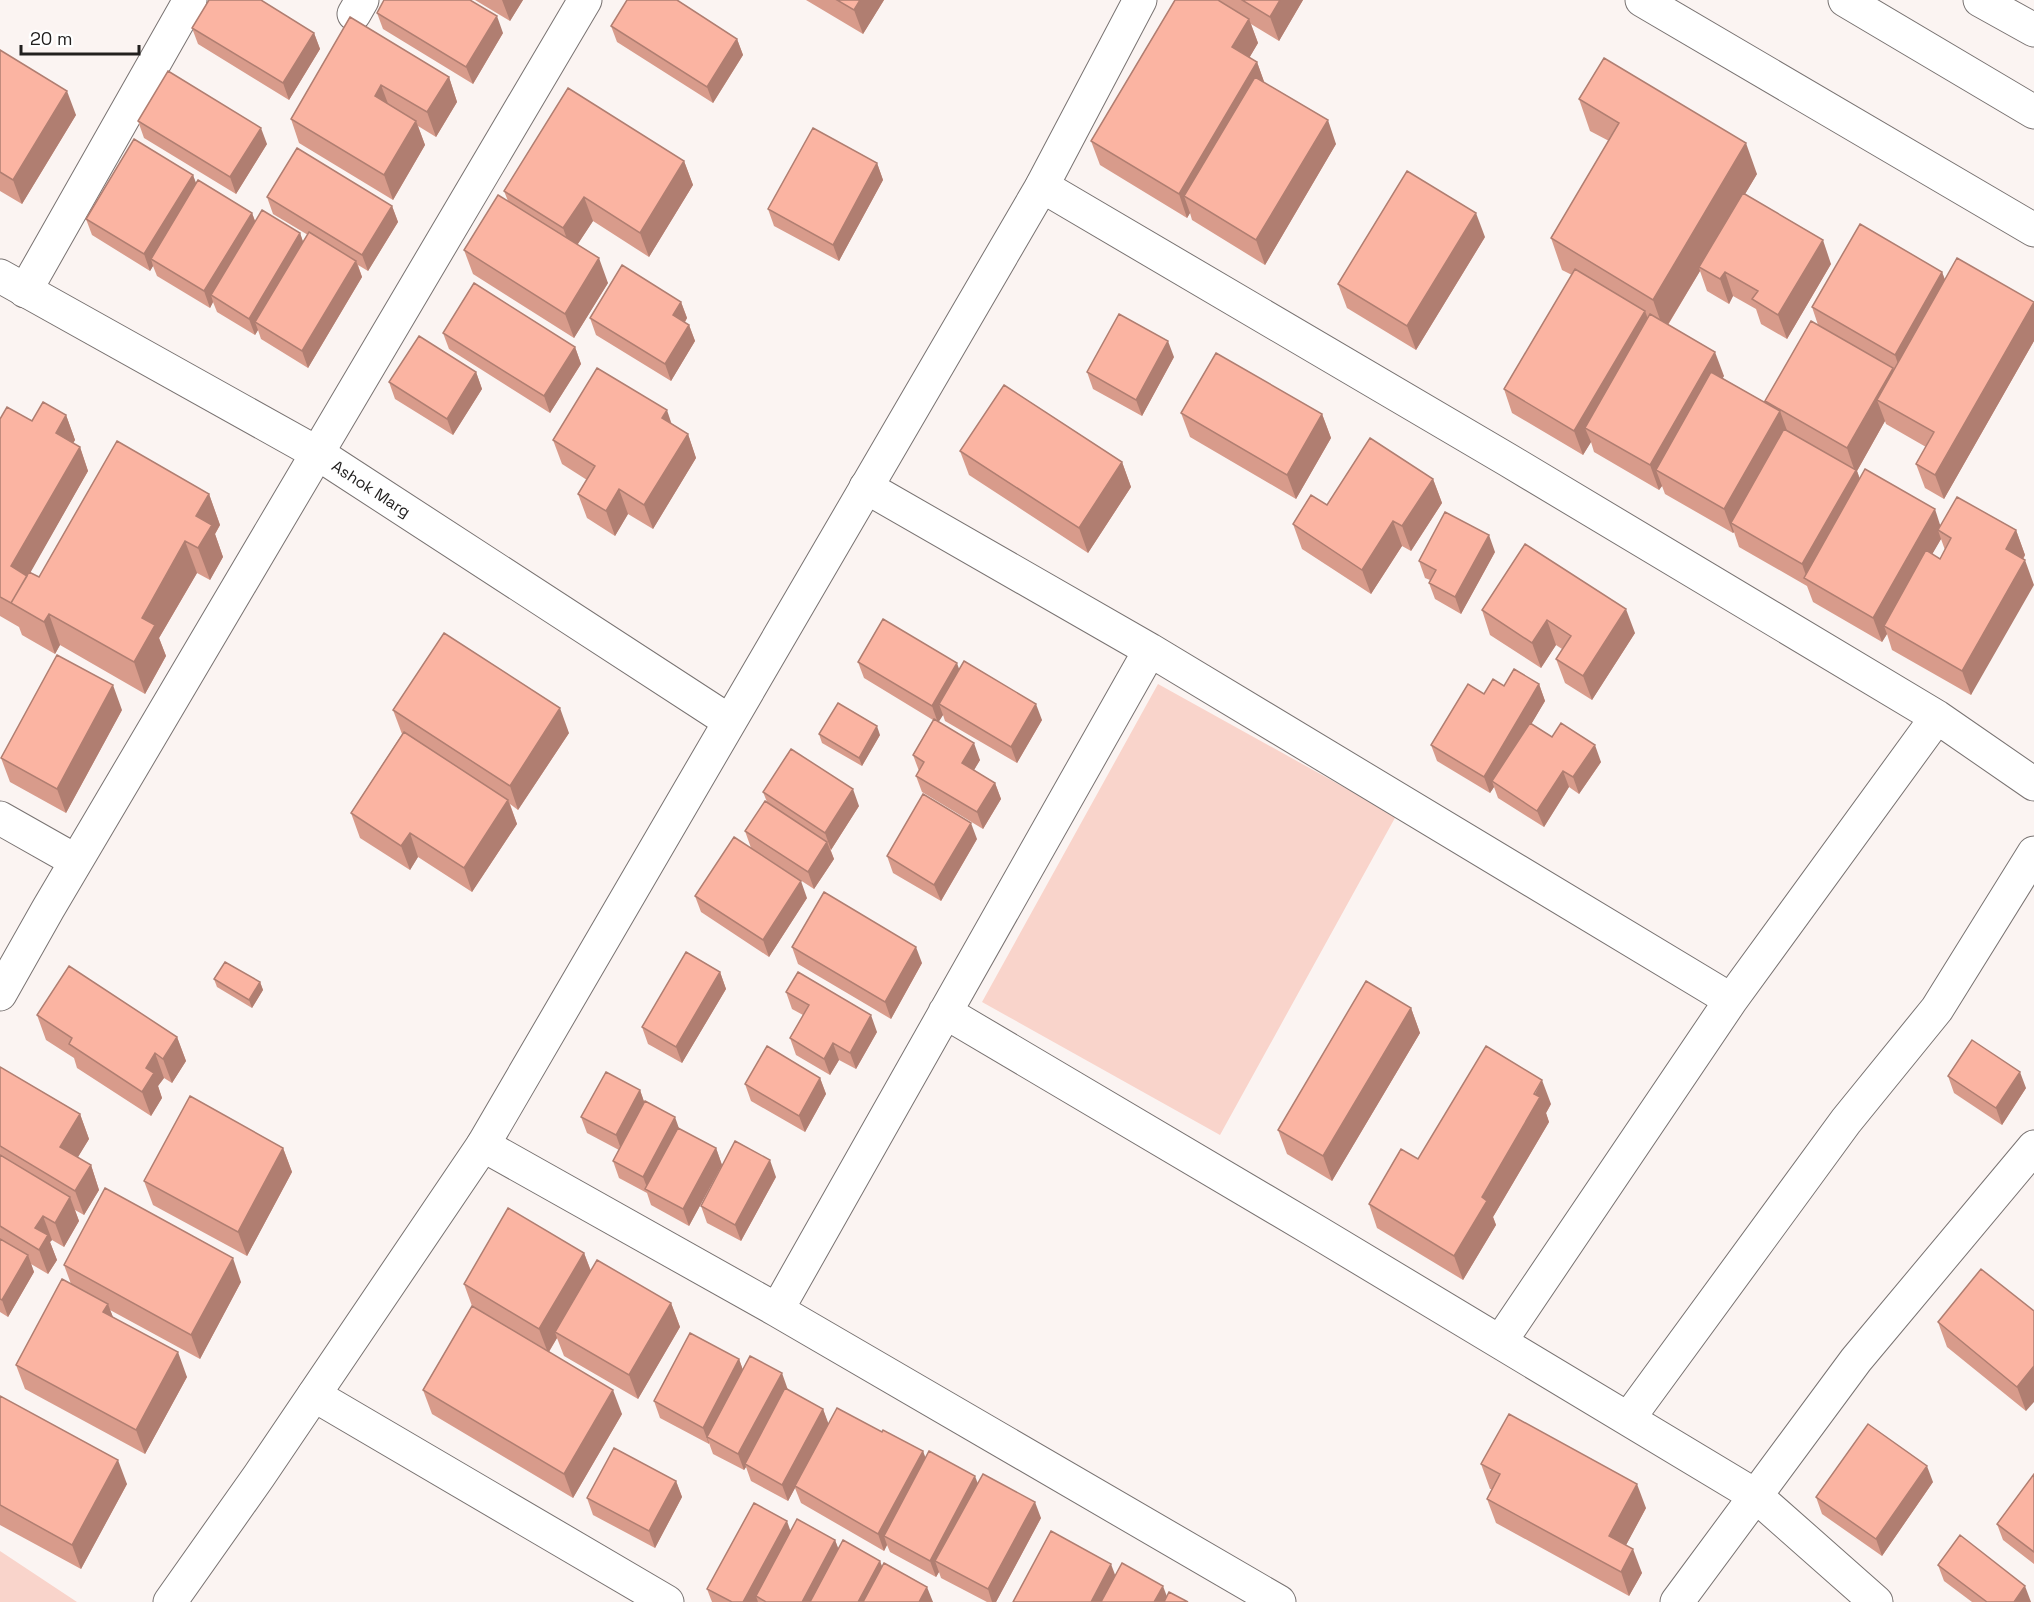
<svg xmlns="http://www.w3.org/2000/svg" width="2034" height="1602" font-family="'Space Grotesk',sans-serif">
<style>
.green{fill:#f9d4cb}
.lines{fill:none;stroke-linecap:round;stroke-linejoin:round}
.street-casing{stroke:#797372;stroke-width:35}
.secondary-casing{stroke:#797372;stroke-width:35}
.street{stroke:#fff;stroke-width:33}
.secondary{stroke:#fff;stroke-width:33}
.wall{fill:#d89b8b;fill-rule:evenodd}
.shaded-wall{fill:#b07e71}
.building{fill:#fbb4a2;stroke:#b07e71;stroke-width:1.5}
.labels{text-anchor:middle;stroke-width:6;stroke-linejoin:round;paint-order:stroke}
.street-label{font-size:16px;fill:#22201f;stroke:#fff}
</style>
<rect width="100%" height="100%" fill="#fbf4f2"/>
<path class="green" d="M1158,684l238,132 -176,319 -238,-133z
M0,1551l77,51h-77z"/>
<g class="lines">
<defs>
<path id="street" d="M1642,0l392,230
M354,14l8,-14
M1042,186l466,274 429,257 97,67
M25,291l165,-291
M866,487l284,163
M0,818l76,43
M0,994l48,-85 537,-909
M945,1012l372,220 439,264 120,106
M483,1145l294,165 502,292
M777,1310l373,-660 581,350
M1500,1342l231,-342 206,-283
M314,1395l353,207
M1628,1419l218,-298 91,-112 97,-156
M1677,1602l179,-242 178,-213"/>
<g id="secondary">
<path d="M1845,0l189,112"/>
<path d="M1980,0l54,30"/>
<path id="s1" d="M0,276l317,177 412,268"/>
<path d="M170,1602l89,-126 224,-331 559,-959 98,-186"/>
</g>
</defs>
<use href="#street" class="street-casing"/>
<use href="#secondary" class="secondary-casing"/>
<use href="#street" class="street"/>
<use href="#secondary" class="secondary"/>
</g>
<path class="wall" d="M475,0h48l-13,21z
M806,0h78l-21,34z
M1175,0h128l-24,41 -28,-17 7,19 -9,15 8,4 7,20 72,62 -71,121 -73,-45 -2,-7 -3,5 -87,-53 -9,-24z
M377,13l126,20 -30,51 -90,-55z
M350,17l99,60 8,25 -21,35 -18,-11 7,19 -32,55 -94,-57 -8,-24z
M611,26l126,13 6,16 -30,48 -96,-61z
M192,28l122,5 6,16 -31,51 -91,-56z
M0,50l76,65 -54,89 -22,-13z
M1579,99l178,75 -12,20 86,70 -44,75 -26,-15 -5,-15 -23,-13 -4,8 -22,-13 -7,-20 -32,54 56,51 -2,2 44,25 -1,-2 53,-76 -6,-18 130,-35 3,8 89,24v37l-90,158 -19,-11 -9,-24 10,-17 -40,-23 -1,-3 -28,50 3,8 81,46 75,5 9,25 -54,140 -79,-45 -5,-16 -5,8 -69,-40 -6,-16 -68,-39 -5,-15 -1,1 -68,-39 -3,-8 -3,4 -65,-38 -3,-10 -8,13 -71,-42 -8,-24 68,-114 -10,-5 -11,-32 58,-97 -19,-10zM1941,539l4,11 -5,9 -8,-5z
M138,121l129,23 -31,50 -92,-56z
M684,161l9,24 -44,72 -56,-36 -16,24 31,38 -34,55 -101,-64 -9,-24 44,-49 -4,-10z
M877,163l6,17 -44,81 -65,-35 -6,-17z
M193,175l3,9 56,29 3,8 45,12 3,9 5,-7 -35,-21 -6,-17 125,9 6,16 -30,49 -10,-6 4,12 -54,91 -47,-29 -3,-9 -3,5 -38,-23 -4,-10 -3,6 -53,-32 -4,-10 -3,5 -58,-36 -6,-16z
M1485,237l-69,113 -69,-42 -9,-24z
M681,302l6,16 -2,4 4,3 6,16 -24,40 -75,-46 -6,-17z
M443,333l132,14 6,17 -31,49 -101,-64z
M1174,357l-32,59 -49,-27 -6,-17z
M476,372l6,17 -29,46 -58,-36 -6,-17z
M1181,413l141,1 9,24 -35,61 -106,-62z
M66,415l9,25 -2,3 7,4 8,24 -58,101 9,5 170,-83 11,31 -5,9 8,23 -13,23 -13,-7 -38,65 7,18 -21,38 -85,-49 -5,9 -33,-19 -3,-8 -19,-11v-197l32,2z
M672,424l16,10 8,24 -43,71 -25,-15 -13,22 -28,-18 -9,-24 9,-14 -25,-16 -9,-24z
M960,451l162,11 9,25 -43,66 -119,-78z
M1433,479l9,24 -31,48 -9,-5 -31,48 -69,-45 -9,-25 34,-19z
M1495,552l-34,62 -26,-15 -6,-16 1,-3 -5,-2 -6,-17z
M1482,610l153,23 -43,67 -27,-17 -9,-24 6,-10 -6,-4 -15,23 -51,-33z
M858,662l101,7 83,51 -25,43 -72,-42 -2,-6 -5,7 42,38 -6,10 21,13 6,16 -18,30 -61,-37 -6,-16 3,-5 -6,-16 20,-35 -69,-42z
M1539,684l6,17 -14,23 21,13 49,25 -22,32 -10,-7 -25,40 -46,-29 -4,-11 -4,6 -53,-32 -6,-16 53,-51 20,-8z
M122,710l-56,103 -56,-31 -9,-24z
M393,710l176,23 -51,77 -8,-6 7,20 -45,68 -54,-35 -8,13 -50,-32 -9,-25 51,-79z
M819,734l61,1 -18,31 -40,-23z
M763,792l96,14 -28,44 -1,-2 4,11 -20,30 -63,-41 -6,-17 22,-29z
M977,839l-36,62 -48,-28 -6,-17z
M695,896l112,2 -38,59 -68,-45z
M792,947l130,16 -31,56 -93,-55z
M720,972l6,17 -44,74 -34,-19 -6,-17z
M214,979l46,3 3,8 -11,18 -35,-21z
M786,992l91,40 -21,37 -17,-9 -9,15 -34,-20 -6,-17 13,-23 -11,-6z
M1411,1008l9,25 -88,148 -45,-27 -9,-24z
M37,1015l140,22 9,24 -14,22 -8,-5 -6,8 4,12 -11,18 -74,-48 -3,-10 -28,-18z
M0,1067l80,47 9,25 -12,19 14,7 8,25 -15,25 -9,-5 4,11 -15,26 -12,-7 -2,2 7,18 -9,14 -17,-10 3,8 -26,45 -8,-5z
M1948,1076l78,12 -24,37 -48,-32z
M820,1078l6,16 -21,38 -54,-31 -6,-17z
M640,1090l4,12 35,27 37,19 6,17 -33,61 -38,-21 -4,-12 -28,-15 -6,-17 6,-11 -32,-17 -6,-16z
M1551,1104l-5,9 3,9 -56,95 3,8 -33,55 -86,-52 -8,-24 49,-45z
M283,1148l9,24 -45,84 -94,-51 -9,-24z
M776,1177l-35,64 -34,-18 -6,-17z
M584,1253l7,18 80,32 9,24 -42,72 -74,-43 -7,-18 -8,14 73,62 -49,84 -141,-84 -9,-24 49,-84 -8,-22z
M64,1265l177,17 -41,77 -90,-49 3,7 74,60 -42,77 -120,-65 -9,-24 55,-81z
M2034,1311l-8,100 -79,-64 -9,-25z
M739,1359l4,11 45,20 35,19 5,15 54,8 41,19 2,7 53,25 63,35 -45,84h-9l-46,-24 -2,-6 -3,5 -46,-25 -3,-7 -3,6 -83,-48 -6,-15 -7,13 -37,-20 -5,-14 -2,3 -31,-16 -4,-11v1l-49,-26 -6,-17z
M0,1396l127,88 -46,85 -81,-44z
M1481,1464l165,44 -20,37 16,28 -13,23 -133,-73 -9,-24 5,-10h-2z
M2034,1474v90l-31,-24 -6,-16z
M676,1481l6,16 -27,51 -62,-33 -6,-17z
M1933,1482l-51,74 -60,-42 -6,-17z
M790,1531l45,9 3,8 42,13 2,6 51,35h-221l-5,-13z
M1938,1565l93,37h-59l-28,-21z"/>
<path class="shaded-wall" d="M502,0h21l-13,21z
M860,0h24l-21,34 -9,-24z
M1280,0h23l-24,41 -9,-24z
M497,16l6,17 -30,51 -7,-17z
M1249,19l9,24 -17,29 -9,-25z
M314,33l6,16 -31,51 -6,-17z
M737,39l6,16 -30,48 -6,-16z
M1257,62l9,25 -82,109 6,17 -3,5 -8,-24z
M449,77l8,25 -21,35 -9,-25z
M381,85l9,24 -15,-13z
M67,91l9,24 -54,89 -9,-24z
M1328,120l8,24 -71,121 -9,-25z
M416,121l9,24 -32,55 -9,-25z
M261,128l6,16 -31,50 -6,-17z
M1746,143l11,31 -56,94 -2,-1 1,4 -36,60 -11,-31z
M684,161l9,24 -44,72 -9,-24z
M877,163l6,17 -44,81 -6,-16z
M193,175l6,16 -48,68 2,7 -3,5 -6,-17z
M584,197l9,24 -21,32 -9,-25z
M392,206l6,16 -30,49 -6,-16z
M252,213l6,16 -47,66 2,7 -3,6 -6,-17z
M1476,213l9,24 -69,113 -9,-24z
M300,233l6,17 -51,72 3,8 -3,5 -6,-16z
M1823,240l8,24 -44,75 -9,-24z
M599,258l9,25 -34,55 -9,-24z
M356,261l6,16 -54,91 -6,-17z
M1725,272l8,24 -4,8 -9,-25z
M1942,272l9,24 -48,83 -8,-24z
M681,302l6,16 -8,14 -6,-17z
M2034,302v39l-90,158 -9,-24z
M1645,311l9,24 -69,93 6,14 -8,13 -9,-24z
M689,325l6,16 -24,40 -6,-17z
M1168,341l6,16 -32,59 -6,-16z
M575,347l6,17 -31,49 -6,-17z
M1715,352l9,24 -57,100 -11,-6 6,16 -3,4 -9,-25z
M1893,368l8,25 -24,7 8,21 -28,50 8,23 -57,87 -6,-17 53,-92 -8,-24z
M476,372l6,17 -29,46 -6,-16z
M667,410l8,24 -13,-16z
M1780,411l9,25 -58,87 3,9 -1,1 -9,-24z
M1322,414l9,24 -35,61 -9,-24z
M66,415l9,25 -10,17 -9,-24z
M688,434l8,24 -43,71 -9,-24z
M80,447l8,24 -68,120 -9,-25z
M1122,462l9,25 -43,66 -9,-25z
M1433,479l9,24 -31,48 -9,-25z
M619,489l9,25 -13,22 -9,-25z
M209,494l11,31 -5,9 8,23 -13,23 -12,-32 -2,-32z
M1935,509l8,25 -5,-4 3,9 -52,90 -5,-3 3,8 -5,8 -9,-24z
M1393,521l9,25 -31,48 -9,-24z
M2016,530l9,25 -11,18 -8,-24z
M1489,535l6,17 -34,62 -6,-17z
M185,541l12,32 -38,65 7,18 -21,38 -11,-32 8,-44z
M2025,560l9,25 -63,110 -9,-24z
M1626,609l9,24 -43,67 -9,-24z
M49,614l11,31 -5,9 -11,-32z
M1547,620l9,25 -15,23 -9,-25z
M957,663l6,17 -24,24 4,11 -5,8 -6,-17z
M1539,684l6,17 -49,83 -4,-3 2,6 -4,6 -6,-16z
M113,685l9,25 -56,103 -9,-24z
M1036,704l6,16 -25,43 -6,-16z
M560,708l9,25 -51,77 -8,-24z
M877,726l3,9 -18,31 -3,-8z
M974,743l6,17 -12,20 -6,-17z
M1595,745l6,17 -22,32 -6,-17z
M1563,771l6,16 -25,40 -7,-16z
M995,783l6,16 -18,30 -6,-17z
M853,789l6,17 -28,44 -6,-17z
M508,800l9,24 -45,68 -8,-24z
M971,823l6,16 -36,62 -7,-16z
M410,833l8,24 -8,13 -9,-24z
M827,842l7,17 -20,30 -6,-17z
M801,881l6,17 -38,59 -6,-17z
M916,947l6,16 -31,56 -6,-17z
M720,972l6,17 -44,74 -6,-16z
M260,982l3,8 -11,18 -3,-8z
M1411,1008l9,25 -88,148 -9,-25z
M871,1015l6,17 -21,37 -6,-16z
M177,1037l9,24 -14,22 -9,-24z
M833,1043l6,17 -9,15 -6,-16z
M155,1053l9,25 -6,8 4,12 -11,18 -9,-24 4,-24z
M2020,1072l6,16 -24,37 -6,-17z
M820,1078l6,16 -21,38 -6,-16z
M1542,1080l9,24 -5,9 3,9 -56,95 3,8 -33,55 -9,-24 28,-59z
M640,1090l6,17 -24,45 -6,-17z
M80,1114l9,25 -20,33 -9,-25z
M675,1117l6,17 -33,56 -5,-13z
M283,1148l9,24 -45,84 -9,-24z
M716,1148l6,17 -33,61 -6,-17z
M770,1160l6,17 -35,64 -6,-16z
M91,1165l8,25 -15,25 -9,-24z
M70,1197l9,24 -15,26 -9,-24z
M43,1216l9,24 -2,2 7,18 -9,14 -9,-24 -4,-22z
M584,1253l9,24 -38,55 2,6 -9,15 -9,-24z
M28,1255l6,17 -26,45 -6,-17z
M233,1258l8,24 -41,77 -9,-24z
M671,1303l9,24 -42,72 -9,-24z
M108,1304l9,24 -14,-16z
M178,1352l9,25 -42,77 -9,-24z
M739,1359l6,17 -38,61 2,6v1l-6,-16z
M2034,1366v36l-8,9 -9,-24z
M782,1373l6,17 -43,74 1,3 -2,3 -6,-16z
M613,1390l9,24 -49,84 -9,-24z
M823,1409l6,16 -41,76 -6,-16z
M923,1451l6,16 -45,69 3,9 -3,6 -6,-17z
M118,1460l9,24 -46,85 -9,-24z
M1927,1466l6,16 -51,74 -6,-17z
M975,1476l6,16 -46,69 4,11 -3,5 -6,-16z
M676,1481l6,16 -27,51 -6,-17z
M1637,1484l9,24 -28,52 -9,-24z
M1035,1502l6,16 -45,84h-4l-4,-13z
M787,1521l6,17 -37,58 2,6h-15z
M835,1540l6,16 -24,46h-15z
M1633,1549l9,24 -13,23 -8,-24z
M880,1561l6,16 -14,25h-14z
M1111,1564l6,16 -11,22h-15z
M1163,1586l6,16h-15z
M2025,1586l6,16h-17z
M927,1587l6,15h-14z"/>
<path class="building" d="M209,0h52l53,33 -31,50 -91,-55z
M384,0h86l27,16 -31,51 -89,-54z
M627,0h50l60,39 -30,48 -96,-61z
M837,0h23l-6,10z
M1175,0h43l31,19 -17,28 25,15 -78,132 -88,-53z
M1242,0h38l-10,17z
M350,17l99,60 -22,35 -46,-27 -6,11 41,25 -32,54 -93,-56z
M0,50l67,41 -54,89 -13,-8z
M1604,58l142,85 -93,157 -102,-62 68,-115 -40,-24z
M168,71l93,57 -31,49 -92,-56z
M1255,77l73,43 -72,120 -72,-44z
M568,88l116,73 -44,72 -56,-36 -21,31 -59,-37z
M813,128l64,35 -44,82 -65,-36z
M134,139l59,36 -49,79 -58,-35z
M297,148l95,58 -30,49 -95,-58z
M1407,171l69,42 -69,113 -69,-42z
M198,180l54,33 -48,78 -53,-32z
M1743,193l80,47 -45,75 -26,-16 6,-8 -33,-19 -5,7 -21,-12z
M498,195l101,63 -34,56 -101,-64z
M262,210l38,23 -51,86 -38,-24z
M1860,224l82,48 -47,83 -83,-48z
M309,232l47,29 -54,90 -47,-29z
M1957,258l77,44 -99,173 -19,-11 18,-32 -57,-32z
M622,265l59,37 -8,13 16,10 -24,39 -75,-46z
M1575,269l70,42 -71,120 -70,-42z
M474,283l101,64 -31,49 -101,-63z
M1119,314l49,27 -32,59 -49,-28z
M1650,314l65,38 -65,113 -65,-37z
M1811,321l82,47 -46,80 -82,-47z
M419,336l57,36 -29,47 -58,-37z
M1216,353l106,61 -35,61 -106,-62z
M597,368l70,42 -5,8 26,16 -44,71 -25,-16 -13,22 -28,-17 17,-28 -42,-26z
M1711,372l69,39 -56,98 -68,-39z
M1004,385l118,77 -43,66 -119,-77z
M43,402l23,13 -10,18 24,14 -69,119 16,10 -16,27 -11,-6v-178l7,-12 25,14z
M1784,429l72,41 -54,94 -71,-41z
M1370,438l63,41 -31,47 -9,-5 -31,49 -69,-46 18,-29 16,10z
M117,441l92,53 -13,22 16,9 -14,23 -13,-7 -43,77 13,7 -21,37 -85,-48 -5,8 -33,-19 18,-31 10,5z
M1865,469l70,40 -62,109 -69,-40z
M1957,497l59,33 -10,19 19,11 -63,111 -78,-45 42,-76 14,9 11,-21 -13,-8z
M1445,512l44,23 -34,62 -26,-14 7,-13 -17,-9z
M1525,544l101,65 -43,67 -27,-17 15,-23 -24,-16 -15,23 -50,-33z
M883,619l74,44 -25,43 -74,-44z
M444,633l116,75 -50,78 -117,-76z
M57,655l56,30 -56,104 -56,-31z
M964,661l72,43 -25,43 -72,-43z
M1514,669l25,15 -55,93 -53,-32 37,-61 16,10 9,-15 11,7z
M838,703l39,23 -18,32 -40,-24z
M934,719l40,24 -12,20 33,20 -18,29 -61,-36 8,-14 -11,-7z
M1530,723l22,14 9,-14 34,22 -22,32 -10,-6 -26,40 -45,-30z
M404,732l104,68 -44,68 -54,-35 -9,13 -50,-33z
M791,749l62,40 -28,44 -62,-41z
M923,794l48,29 -37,62 -47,-29z
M765,801l62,41 -19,30 -63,-41z
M734,837l67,44 -38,59 -68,-44z
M824,892l92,55 -31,55 -93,-55z
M686,952l34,20 -44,75 -34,-20z
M225,962l35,20 -11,18 -35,-21z
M69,966l108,71 -14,22 -8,-6 -9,15 8,5 -12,19 -73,-48 3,-6 -35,-23z
M798,972l73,43 -21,38 -17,-10 -9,16 -34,-21 19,-33 -23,-13z
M1366,981l45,27 -88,148 -45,-26z
M1972,1040l48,32 -24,36 -48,-32z
M767,1046l53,32 -21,38 -54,-32z
M1486,1046l56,34 -8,14 6,3 -58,100 5,4 -33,55 -85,-52 32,-55 17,10z
M0,1067l80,47 -20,33 31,18 -16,26 -75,-45z
M606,1072l34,18 -24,45 -35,-18z
M190,1096l93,52 -45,84 -94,-51z
M645,1101l30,16 -32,60 -30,-16z
M678,1128l38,20 -33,61 -38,-20z
M735,1141l35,19 -35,65 -34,-19z
M0,1155l70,42 -15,26 -12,-7 -8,12 13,7 -9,15 -39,-24z
M105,1188l128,70 -42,77 -127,-70z
M508,1208l76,45 -45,76 -75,-45z
M0,1239l28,16 -26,45 -2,-1z
M597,1260l74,43 -42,72 -74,-43z
M1981,1269l53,42v55l-17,21 -79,-65z
M62,1279l46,25 -5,8 75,40 -42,78 -120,-65z
M472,1306l141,84 -49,84 -141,-84z
M690,1333l49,26 -36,69 -49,-27z
M750,1356l32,17 -44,81 -31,-17z
M785,1388l38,21 -41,76 -37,-21z
M0,1396l118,64 -46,85 -72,-40z
M837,1408l45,24 1,-2 40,21 -45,83 -83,-48z
M1509,1414l128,70 -28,52 24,13 -12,23 -134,-73 13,-25 -19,-10z
M1868,1424l59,42 -51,73 -60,-42z
M614,1448l62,33 -27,50 -62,-33z
M929,1451l46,25 -45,85 -46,-25z
M983,1474l52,28 -47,87 -53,-28z
M2034,1474v78l-37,-28z
M754,1503l33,18 -44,81h-11l-25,-13z
M797,1519l38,21 -33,62h-36l-10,-6z
M1051,1531l60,33 -20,38h-78z
M1960,1535l65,51 -11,16h-27l-49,-37z
M843,1540l37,21 -22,41h-48z
M884,1563l43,24 -8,15h-56z
M1122,1563l41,23 -9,16h-53z
M1169,1592l19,10h-24z"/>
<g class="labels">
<g class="street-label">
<text dy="6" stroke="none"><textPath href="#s1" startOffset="428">Ashok Marg</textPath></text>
</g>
</g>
<path d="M21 45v9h118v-9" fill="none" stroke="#22201f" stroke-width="3"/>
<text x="30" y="45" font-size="18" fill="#22201f" stroke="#ffffff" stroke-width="4.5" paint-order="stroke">20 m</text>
</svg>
